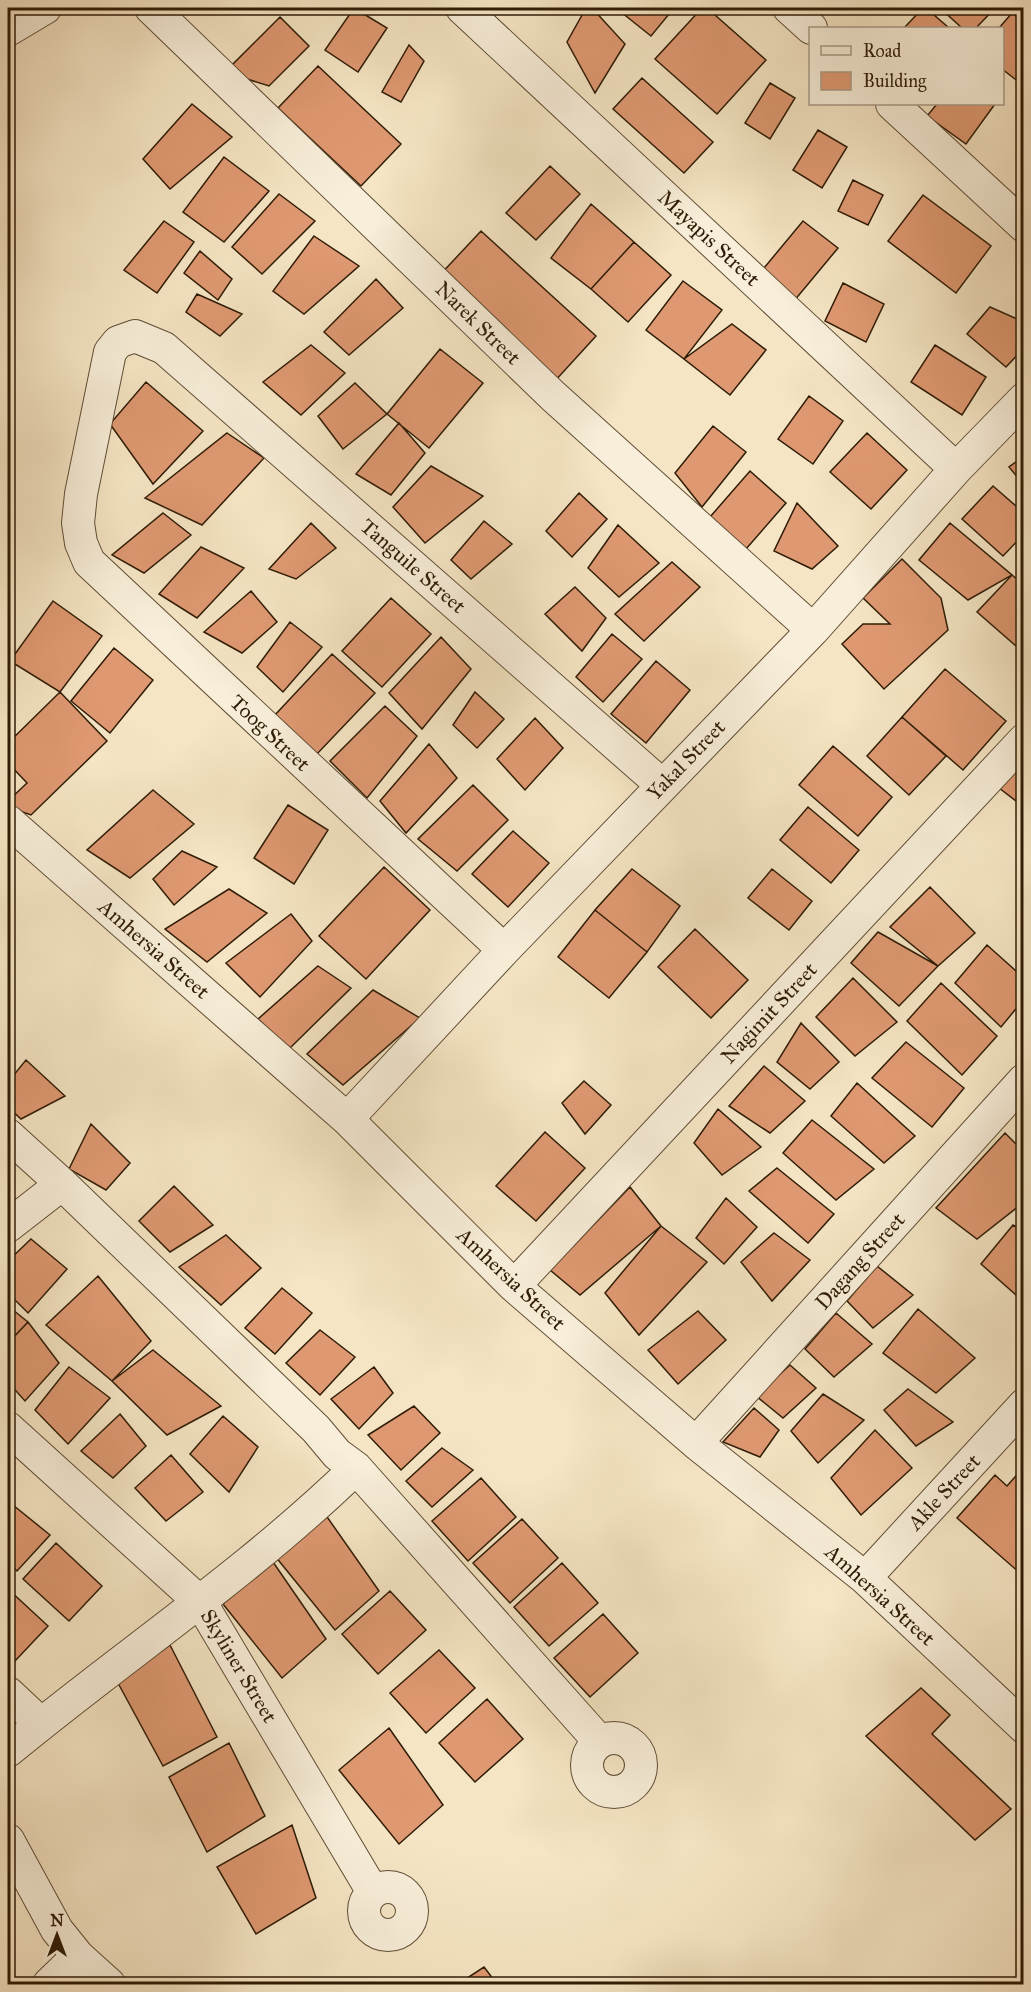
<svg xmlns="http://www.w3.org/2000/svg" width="1031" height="1992" font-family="'IM FELL Great Primer',serif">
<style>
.building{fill:#df9972;stroke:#2f1c06;stroke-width:1.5}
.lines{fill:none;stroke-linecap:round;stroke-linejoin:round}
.minor-casing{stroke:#604e36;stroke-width:34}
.minor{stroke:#f8eed9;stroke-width:32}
.labels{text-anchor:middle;stroke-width:4.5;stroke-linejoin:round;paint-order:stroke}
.street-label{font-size:21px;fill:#2f1c06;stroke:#f8eed9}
</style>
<rect width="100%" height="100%" fill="#f5e5c4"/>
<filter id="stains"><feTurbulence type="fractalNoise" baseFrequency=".00333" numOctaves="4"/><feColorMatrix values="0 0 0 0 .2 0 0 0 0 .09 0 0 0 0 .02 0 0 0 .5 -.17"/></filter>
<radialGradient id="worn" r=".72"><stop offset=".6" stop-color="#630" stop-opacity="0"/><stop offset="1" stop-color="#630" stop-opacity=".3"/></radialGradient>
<path class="building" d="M354,8l33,20 -29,44 -33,-22z
M586,8h6l33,36 -30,49 -28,-51z
M616,8h58l-23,28z
M702,8h5l59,52 -49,54 -62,-55z
M923,8h3l23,20h-45z
M940,8h55l-19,20h-14z
M1012,13l12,9v64l-22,-17v-41h-3z
M280,17l29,29 -40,40 -44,-14z
M409,45l15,16 -23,41 -19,-10z
M318,66l83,78 -40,42 -83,-78z
M642,78l71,64 -29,31 -71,-64z
M770,83l25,15 -25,41 -25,-16z
M192,104l40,33 -62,52 -27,-30z
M937,104h58l-29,40 -39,-28z
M818,130l29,17 -25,41 -29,-18z
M224,157l45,34 -45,51 -41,-30z
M550,166l30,28 -44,46 -30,-27z
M853,180l30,15 -15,30 -30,-14z
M279,194l36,27 -53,53 -30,-27z
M923,195l68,51 -35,47 -68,-52z
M591,204l43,38 -43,47 -40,-31z
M164,221l30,21 -37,51 -33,-23z
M803,221l35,27 -49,59 -25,-39z
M481,231l115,105 -42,46 -116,-105z
M314,236l45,30 -55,48 -31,-23z
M634,242l37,33 -43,47 -37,-33z
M200,251l32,28 -14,21 -34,-27z
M376,279l27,29 -54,47 -25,-23z
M683,281l39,29 -38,49 -38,-29z
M843,283l41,21 -18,38 -41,-21z
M197,294l45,20 -22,22 -34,-24z
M990,307l34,15v26l-18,19 -39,-33z
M732,324l34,26 -36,45 -46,-36z
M311,345l34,28 -44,42 -38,-33z
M935,345l51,32 -24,38 -51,-33z
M440,349l43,34 -54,65 -42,-34z
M146,382l57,49 -50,53 -43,-60z
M355,383l32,31 -44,35 -25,-33z
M809,396l34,25 -30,43 -35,-25z
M399,423l26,30 -34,42 -35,-21z
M713,426l33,26 -44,55 -27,-34z
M227,433l37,25 -62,67 -57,-27z
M867,433l40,37 -36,39 -41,-37z
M1024,456v29l-15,-18z
M431,466l52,30 -58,47 -32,-36z
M750,471l36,32 -40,46 -36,-32z
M993,486l31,27v21l-21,22 -41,-37z
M579,493l28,26 -35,38 -26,-26z
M797,503l41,43 -26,23 -38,-18z
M163,513l28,22 -47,38 -32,-18z
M484,521l28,23 -41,35 -20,-19z
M311,523l25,25 -40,31 -27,-10z
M950,523l62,52 -44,25 -49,-40z
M618,525l41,38 -40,34 -31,-29z
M201,547l43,21 -47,50 -38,-24z
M902,559l39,39 7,32 -64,59 -42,-45 21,-20h27l-27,-26z
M672,562l28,25 -56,54 -29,-27z
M1012,575l12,10v68l-47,-41z
M575,587l31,31 -24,33 -37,-37z
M251,591l26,31 -35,31 -38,-21z
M391,598l40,36 -49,53 -40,-36z
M53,601l49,35 -42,56 -50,-31z
M290,622l32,25 -39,45 -26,-25z
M612,634l30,25 -39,43 -27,-25z
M441,637l30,32 -49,60 -33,-36z
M114,648l39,32 -43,53 -39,-32z
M332,654l43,39 -59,62 -42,-39z
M656,661l34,29 -44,53 -35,-29z
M945,669l61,52 -43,49 -61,-53z
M60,692l47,49 -76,74 -23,-8v-6l19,-18 -19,-20v-20z
M475,692l29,27 -27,29 -24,-23z
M385,706l32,30 -50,62 -37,-37z
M902,717l44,39 -37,39 -42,-39z
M535,718l28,30 -38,42 -28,-31z
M429,744l28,34 -51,55 -26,-32z
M833,746l59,51 -34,39 -59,-51z
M1024,763v44l-25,-19z
M473,785l35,35 -51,51 -39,-32z
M153,790l41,34 -64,54 -43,-28z
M288,805l40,25 -34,54 -40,-26z
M808,807l51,43 -28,33 -51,-43z
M513,831l36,32 -41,44 -36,-33z
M182,851l35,16 -43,38 -21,-26z
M384,867l46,43 -64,69 -47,-43z
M632,869l48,37 -33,46 -52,-42z
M772,869l40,32 -23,29 -41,-32z
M930,887l45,46 -37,33 -48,-39z
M229,889l38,24 -60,49 -42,-33z
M595,910l52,42 -38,46 -51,-41z
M291,914l21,27 -52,56 -34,-34z
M695,929l53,51 -37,38 -53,-51z
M878,932l60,34 -39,40 -48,-43z
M987,945l37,33v21l-23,28 -46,-44z
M318,966l33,22 -62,61 -31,-30z
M853,978l44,44 -42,34 -39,-39z
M941,983l56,53 -35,39 -55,-54z
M373,990l47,28 -77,67 -36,-31z
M801,1023l38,39 -29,27 -33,-27z
M906,1042l58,46 -32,39 -60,-49z
M26,1060l39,36 -44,23 -13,-12v-25z
M764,1066l41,35 -35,32 -41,-27z
M584,1081l27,24 -26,29 -23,-31z
M857,1083l58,53 -31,27 -53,-47z
M718,1109l43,38 -39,28 -28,-32z
M812,1120l62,49 -38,31 -53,-47z
M91,1124l39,39 -24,27 -37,-21z
M545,1132l40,36 -49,53 -40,-35z
M1005,1133l19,19v50l-47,37 -41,-31z
M777,1168l57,46 -26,29 -59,-52z
M174,1186l39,39 -43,27 -31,-31z
M630,1187l31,39 -81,69 -30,-25z
M726,1198l31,29 -33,37 -28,-26z
M1013,1225l11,7v70l-43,-38z
M661,1226l46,36 -68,73 -34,-42z
M774,1233l36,27 -38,41 -31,-39z
M226,1235l35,33 -40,37 -42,-38z
M31,1239l36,30 -39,44 -20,-20v-32z
M877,1266l36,29 -40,33 -26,-27z
M98,1276l53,65 -39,40 -66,-56z
M282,1288l30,25 -37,41 -30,-26z
M8,1306l20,16 -20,21z
M918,1309l57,49 -39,35 -53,-40z
M698,1311l28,29 -48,44 -30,-34z
M836,1313l36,31 -38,33 -29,-28z
M28,1322l31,41 -34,38 -17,-19v-39z
M320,1330l35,27 -35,38 -34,-32z
M153,1350l68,56 -54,29 -55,-54z
M790,1365l26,23 -33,30 -27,-22z
M69,1367l41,31 -42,46 -33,-34z
M374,1367l19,26 -34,36 -28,-30z
M908,1389l45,33 -37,24 -32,-36z
M823,1394l41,26 -46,43 -27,-32z
M414,1406l26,27 -39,37 -33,-35z
M754,1408l25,22 -19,27 -37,-15z
M120,1414l26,32 -33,32 -32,-27z
M223,1416l35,31 -29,45 -39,-38z
M875,1430l37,38 -51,47 -30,-37z
M442,1448l31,22 -41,37 -26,-26z
M171,1455l32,37 -37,29 -31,-33z
M1023,1468l1,103 -3,3 -64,-56 38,-43 12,11z
M481,1478l35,39 -48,44 -36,-40z
M8,1501l42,34 -33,36 -9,-9z
M325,1514l54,77 -44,39 -60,-74z
M522,1519l36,39 -48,45 -37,-40z
M56,1543l46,43 -33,35 -46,-42z
M273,1562l53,77 -44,39 -59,-74z
M562,1563l36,40 -49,43 -35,-39z
M8,1589l40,37 -33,35 -7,-6z
M390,1591l36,39 -48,44 -36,-40z
M603,1614l35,39 -48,44 -36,-39z
M170,1645l47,92 -54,29 -45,-83z
M439,1650l36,38 -49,45 -36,-40z
M921,1688l29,27 -18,19 79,75 -36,31 -109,-104z
M487,1699l36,40 -48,43 -36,-39z
M389,1728l54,77 -44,39 -60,-74z
M229,1743l36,73 -58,36 -38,-75z
M292,1825l24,73 -60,36 -39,-67z
M484,1967l13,17h-39z"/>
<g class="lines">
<defs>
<path id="minor" d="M151,8l402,388 260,234
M462,8l494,461
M789,8l22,20
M8,30l37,-22
M892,104l132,122
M8,821l339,298 167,167 182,157 169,135 159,149
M504,950l-415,-388 -8,-19 -3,-20 3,-29 29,-142 8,-10 17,-6 29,12 498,437
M347,1119l157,-169 309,-320 143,-161 68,-70
M8,1135l54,49 254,245 21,25 19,14 244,274
M8,1226l54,-42
M514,1286l510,-546
M8,1428l193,175 172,289
M696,1443l328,-363
M865,1578l159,-173
M8,1693l32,30
M587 1765a27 27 0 1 1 54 0a27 27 0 1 1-54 0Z
M8,1751c116,-96 239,-177 348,-283
M8,1840l49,90 21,26 31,28
M364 1911a24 24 0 1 1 48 0a24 24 0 1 1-48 0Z
M49,1984l29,-28"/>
</defs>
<use href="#minor" class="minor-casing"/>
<use href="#minor" class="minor"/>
</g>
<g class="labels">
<g class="street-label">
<text transform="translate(709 238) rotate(43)" y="7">Mayapis Street</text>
<text transform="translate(478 323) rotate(44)" y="7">Narek Street</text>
<text transform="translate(413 566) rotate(41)" y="7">Tanguile Street</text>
<text transform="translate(270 733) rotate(43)" y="7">Toog Street</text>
<text transform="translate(686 760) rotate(-46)" y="7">Yakal Street</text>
<text transform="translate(154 949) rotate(41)" y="7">Amhersia Street</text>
<text transform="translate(769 1013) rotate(-47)" y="7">Nagimit Street</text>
<text transform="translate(860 1261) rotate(-48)" y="7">Dagang Street</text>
<text transform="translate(511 1279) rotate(43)" y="7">Amhersia Street</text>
<text transform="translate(944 1492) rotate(-47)" y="7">Akle Street</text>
<text transform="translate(880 1595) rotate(42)" y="7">Amhersia Street</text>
<text transform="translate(239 1666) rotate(59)" y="7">Skyliner Street</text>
</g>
</g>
<rect width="1031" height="1992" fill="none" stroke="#f5e5c4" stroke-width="30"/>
<rect x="9" y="9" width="1013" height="1974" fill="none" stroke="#2f1c06" stroke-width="3"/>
<rect x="15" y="15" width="1001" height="1962" fill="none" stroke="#2f1c06" stroke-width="1.5"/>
<rect x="809" y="27" width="195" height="78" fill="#f8eed9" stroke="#a89a85" stroke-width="1.5"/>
<rect x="821" y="46" width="30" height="9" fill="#f8eed9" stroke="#a89a85" stroke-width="1.5"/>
<text x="863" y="57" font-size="18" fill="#2f1c06">Road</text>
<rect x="821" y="72" width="30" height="18" fill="#df9972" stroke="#a89a85" stroke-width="1.5"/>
<text x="863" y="87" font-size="18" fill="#2f1c06">Building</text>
<g transform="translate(57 1935)" stroke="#f8eed9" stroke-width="4.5" paint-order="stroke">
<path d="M0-4.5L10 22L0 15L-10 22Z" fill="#2f1c06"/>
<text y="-9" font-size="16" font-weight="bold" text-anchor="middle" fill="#2f1c06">N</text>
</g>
<rect width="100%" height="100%" filter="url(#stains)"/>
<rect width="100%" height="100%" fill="url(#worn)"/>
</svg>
